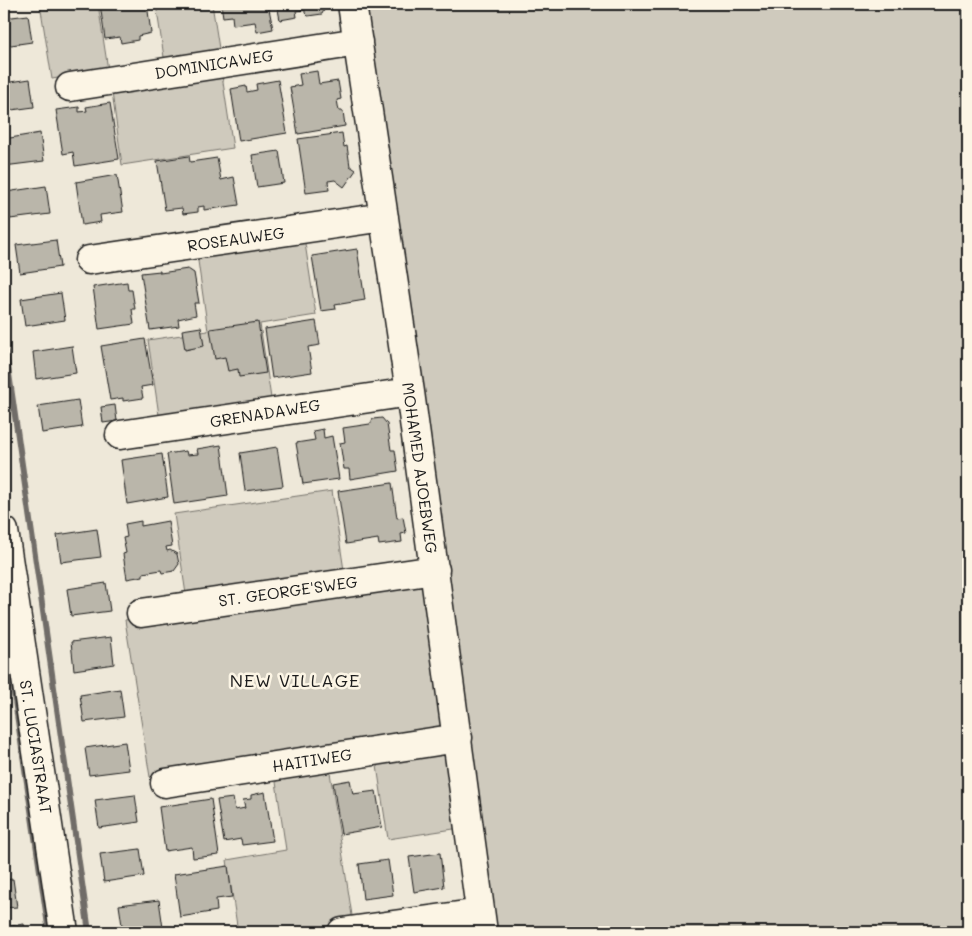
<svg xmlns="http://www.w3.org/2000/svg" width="972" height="936" font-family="Mali,sans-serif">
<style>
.green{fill:#cfcabd;stroke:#76736c}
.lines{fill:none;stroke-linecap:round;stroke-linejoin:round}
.stream{stroke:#6f6c67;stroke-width:6}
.building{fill:#bab6aa;stroke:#1c1c1c}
.minor-casing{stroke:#1c1c1c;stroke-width:31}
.minor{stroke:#fcf5e5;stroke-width:28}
.labels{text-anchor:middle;stroke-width:5;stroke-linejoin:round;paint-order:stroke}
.street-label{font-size:16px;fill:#1c1c1c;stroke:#fcf5e5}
.neighbourhood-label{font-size:18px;letter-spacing:1px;fill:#1c1c1c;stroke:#fcf5e5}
</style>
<rect width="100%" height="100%" fill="#eee8d9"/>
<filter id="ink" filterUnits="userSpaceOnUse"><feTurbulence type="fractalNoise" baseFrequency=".02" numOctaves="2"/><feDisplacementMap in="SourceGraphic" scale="10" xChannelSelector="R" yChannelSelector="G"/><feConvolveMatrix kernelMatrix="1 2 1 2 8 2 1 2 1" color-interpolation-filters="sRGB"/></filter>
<g filter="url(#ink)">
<path class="green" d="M40,4h58l10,66 -56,9z
M156,4h56l8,51 -55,9z
M366,4h602v928h-471z
M221,69l12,79 -111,17 -11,-80z
M304,237l12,78 -56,9 12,81 -112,17 -12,-82 60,-9 -11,-77z
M332,491l13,86 -158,24 -13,-87z
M421,576l6,6 16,152 -293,43 -25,-157z
M446,753l14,75 -72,11 -12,-80z
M329,766l24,156 -67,10h-48l-11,-72 59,-10 -11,-75z"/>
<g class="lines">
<path class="stream" d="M4,339l85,593
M4,626l45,306"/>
</g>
<path class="building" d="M100,4h47l4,29 -13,3v4l-17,3 -1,-6 -15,2z
M221,4h47l5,25 -16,3 -2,-10 -22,3 -1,-9 -9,1z
M277,4h46l1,6 -2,4 -14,2 -3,-3v-3l-9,1 1,6 -17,3z
M28,15l4,27 -28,4v-28z
M317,71l2,13 19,-3 3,18 -4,1 2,11h4l2,15 -47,8 -8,-47 11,-2 -2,-11z
M30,79l4,28 -30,4v-28z
M278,80l9,53 -48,8 -8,-52 15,-3 1,6 10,-2 -1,-6z
M110,103l9,56 -44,7 -2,-14 -10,2 -7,-44 23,-3v5l8,-1 -1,-4z
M40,133l4,28 -40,5v-27z
M342,133l2,14 3,-1 3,20 6,4 -12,17 -9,-7 -7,1 1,9 -23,3 -8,-54z
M279,151l5,32 -27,4 -5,-32z
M189,156l1,6 27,-4 4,22 13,-3 5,28 -35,5v-4l-6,1v5l-15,2 -1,-6 -17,2 -8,-49z
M117,175l6,37 -23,3 1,7 -19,3 -6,-43z
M46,186l4,28 -40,5 -4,-27z
M56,240l4,27 -40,6 -4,-28z
M357,249l8,51 -30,5 1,4 -15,2 -9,-55z
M188,269l6,4 5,30h-5l2,12 -18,4 1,7 -29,4 -9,-57 19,-2v2z
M127,282l1,8h4l3,19h-3l2,15 -35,5 -6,-42z
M61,293l4,27 -40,6 -4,-27z
M316,321l4,24 -12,2 4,25 -40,6 -7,-49z
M258,322l8,51 -27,4 -1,-8 -10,2 -3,-14 -10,2 -5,-30z
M201,327l3,19 -19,4 -3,-20z
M145,339l8,46 -12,2 2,11 -20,3v-3l-13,2 -9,-54z
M72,346l4,27 -40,6 -3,-27z
M78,400l4,27 -40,6 -4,-27z
M115,405l2,16 -14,2 -2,-16z
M382,418l5,6 4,26h4l3,21 -48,8 -1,-10h-5l-4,-26 5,-1 -2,-14 27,-4 3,-5z
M323,429l1,9 8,-2 7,43 -36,5 -7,-41 19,-3 -2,-9z
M221,445l7,51 -54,8 -7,-50 19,-3 1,4 11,-1 -1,-5z
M277,447l6,39 -38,5 -5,-38z
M162,454l6,43 -41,7 -6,-44z
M392,483l5,35 6,-1 3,16 -5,1 1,8 -23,3 -1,-6 -32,5 -8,-53z
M141,521v5l27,-5 4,25 -6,1 1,4 3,-1 7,4 2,10 -5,7 -12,2 -1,-3 -18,3v3l-16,3 -4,-25 3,-1 -3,-15 4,-1 -2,-13z
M97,529l4,28 -40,5 -4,-27z
M106,583l4,28 -39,5 -4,-27z
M111,637l3,27 -40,6 -3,-28z
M120,689l4,28 -40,5 -4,-27z
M125,742l4,28 -40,5 -4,-27z
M350,780l3,14 23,-3 6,36 -41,7 -8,-51z
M265,792l8,49 -31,4 -1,-6 -17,3 -7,-42 16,-2 2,12 10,-2 -2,-8 8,-1v-4z
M135,795l4,27 -40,6 -4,-28z
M211,799l8,56 -26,3 -1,-11 -27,4 -6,-44z
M5,824l4,28 -5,1v-28z
M140,849l4,27 -40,6 -4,-28z
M440,853l4,34 -30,5 -5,-35z
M388,860l5,35 -30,4 -4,-35z
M228,866l4,31 -16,2 1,12 -37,6 -6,-43z
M13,879l4,28 -13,1v-28z
M159,900l4,28 -40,4 -4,-27z
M24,924l1,8h-21v-5z"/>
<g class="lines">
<defs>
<path id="minor" d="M352,4l58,388 73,540
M70,87l288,-45
M89,260l295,-43
M120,435l290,-43
M4,531l60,401
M141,613l294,-43
M165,783l293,-45
M342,932l138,-19"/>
</defs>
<use href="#minor" class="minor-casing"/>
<use href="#minor" class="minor"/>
</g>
</g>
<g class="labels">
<g class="street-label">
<text transform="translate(214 64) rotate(-9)" y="6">DOMINICAWEG</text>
<text transform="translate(236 239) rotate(-8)" y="6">ROSEAUWEG</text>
<text transform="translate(265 413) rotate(-9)" y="6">GRENADAWEG</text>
<text transform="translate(420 468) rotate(82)" y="6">MOHAMED AJOEBWEG</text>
<text transform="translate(288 591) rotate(-8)" y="6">ST. GEORGE'SWEG</text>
<text transform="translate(36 747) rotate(81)" y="6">ST. LUCIASTRAAT</text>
<text transform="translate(312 760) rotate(-9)" y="6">HAITIWEG</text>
</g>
<g class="neighbourhood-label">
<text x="295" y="687">NEW VILLAGE</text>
</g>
</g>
<rect width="972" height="936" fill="none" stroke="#fcf5e5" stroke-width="20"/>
<rect x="10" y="10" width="952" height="916" fill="none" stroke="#1c1c1c" stroke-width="2" filter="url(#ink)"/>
</svg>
